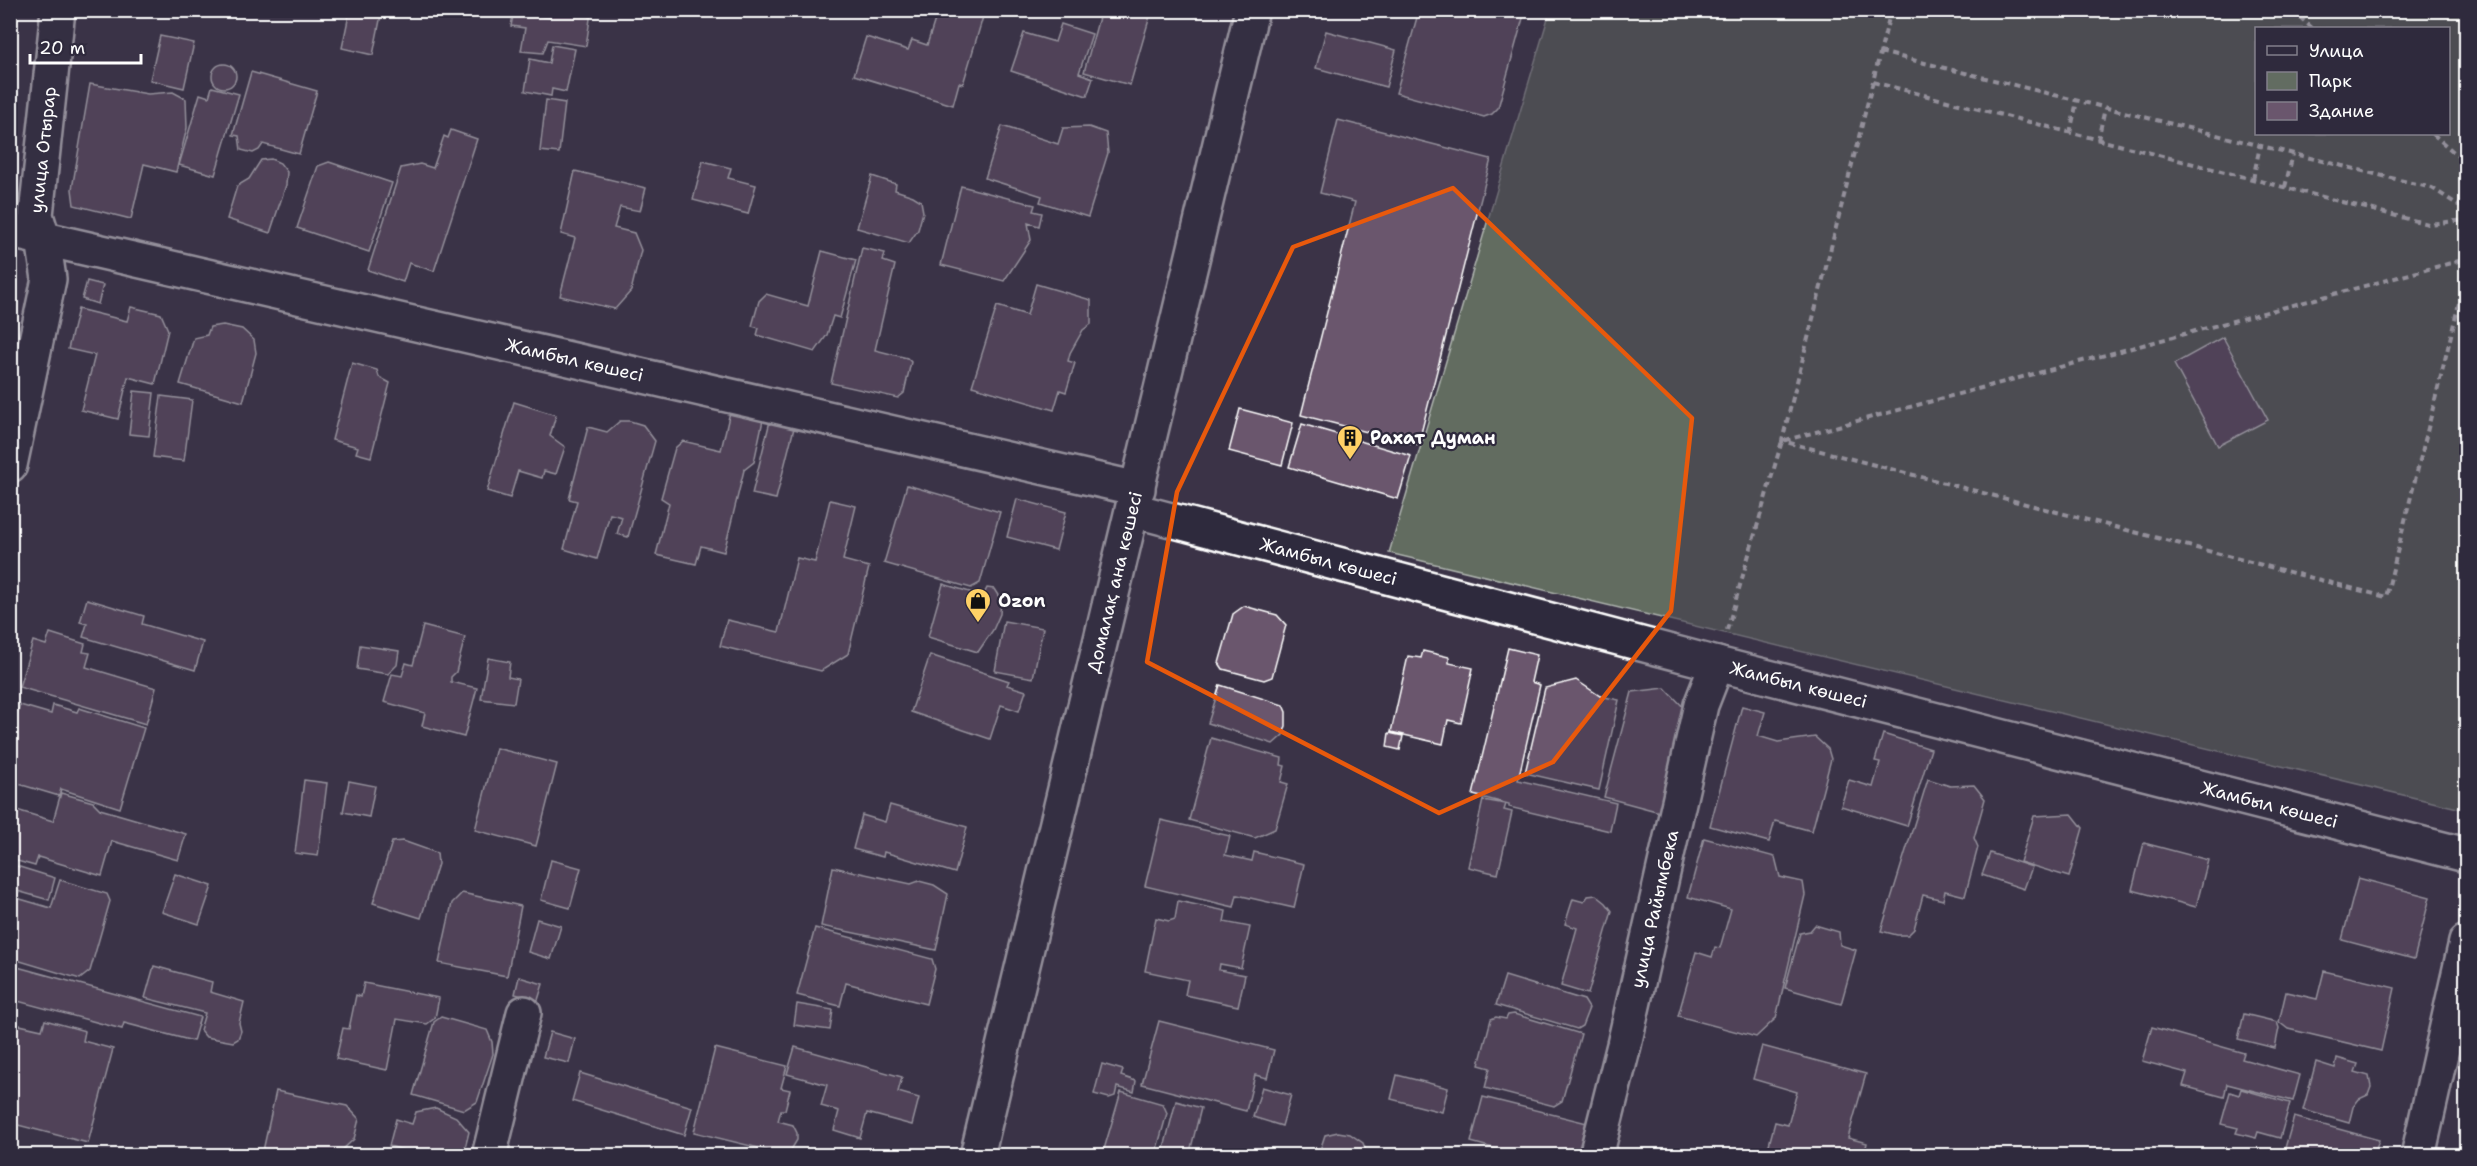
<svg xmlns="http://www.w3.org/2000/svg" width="2477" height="1166" font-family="'Shantell Sans',sans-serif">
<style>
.green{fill:#626c61;stroke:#b0b6b0;stroke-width:1.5;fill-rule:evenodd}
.building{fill:#6a566d;stroke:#fff;stroke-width:1.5}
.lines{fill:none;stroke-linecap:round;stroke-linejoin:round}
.street-casing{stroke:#fff;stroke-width:38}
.path{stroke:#fff;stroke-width:4;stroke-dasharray:6 4.5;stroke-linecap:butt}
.street{stroke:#2f2a3d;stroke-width:33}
.marked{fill:none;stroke:#e8590c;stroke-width:4.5;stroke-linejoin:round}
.labels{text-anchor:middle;stroke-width:4.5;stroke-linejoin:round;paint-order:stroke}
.street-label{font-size:18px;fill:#fff;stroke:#2f2a3d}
.poi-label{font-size:18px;font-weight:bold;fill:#fff;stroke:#2f2a3d;text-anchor:start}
</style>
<rect width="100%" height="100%" fill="#3b3347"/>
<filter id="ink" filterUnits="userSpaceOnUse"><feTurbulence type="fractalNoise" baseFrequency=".0167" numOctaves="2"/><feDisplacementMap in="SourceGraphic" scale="12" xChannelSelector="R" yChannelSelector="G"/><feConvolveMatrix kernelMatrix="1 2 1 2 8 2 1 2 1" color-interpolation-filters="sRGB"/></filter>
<g filter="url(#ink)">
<path class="green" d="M1550,11h916v799l-1077,-257zM2256,28h192v106h-192z"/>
<path class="building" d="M350,10h32l-9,45 -31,-7z
M514,10h13v4l23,4 1,-8 40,2 -5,34 -38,-6 -5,13 -22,-2 4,-23 -14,-2z
M770,10h27l-1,7z
M938,10h47l-22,74 -4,-1 -6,22 -99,-30 12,-38 42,13 4,-10 15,5z
M1101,10h30l19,6 -20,69 -46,-13z
M1419,10l106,1 -27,97 -6,6 -8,3 -88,-24z
M1061,24l31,10 -13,39 14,5 -6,18 -76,-25 13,-38 31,9z
M1326,31l70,19 -10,37 -70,-19z
M160,36l34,7 -10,45 -34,-8z
M552,45l23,4 -9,43 -14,-3 -1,7 -26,-5 5,-32 19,4z
M212 76a12 12 0 1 1 24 0a12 12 0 1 1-24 0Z
M251,72l66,19 -18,63 -36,-10 -4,6 -6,3 -12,-3 -2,-14 -6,-1z
M90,84l58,10 25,-2 13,7 1,29 -11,44 -32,-8 -13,55 -57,-14 -2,-16z
M212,87l27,7 -24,81 -36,-10 21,-71 9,3z
M546,100l19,3 -6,50 -19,-2z
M1338,120l153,39 -73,286 -117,-30 54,-213 -35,-9z
M1002,126l56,18 5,-16 26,-1 17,6 2,20 -20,64 -48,-15 2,-6 -57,-18z
M451,130l26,9 -43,132 -25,-8 -6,19 -35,-12 33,-102 19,-4 13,4 11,-32 4,2z
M271,159l9,4 7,9 -1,13 -16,48 -43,-14 10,-33 12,-7 12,-19z
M703,161l28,7 -3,10 28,7 -8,29 -55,-14z
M329,162l63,21 -23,69 -72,-24 21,-62z
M575,171l71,17 -6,23 -20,-4 -6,21 20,5 7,17 -10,41 -16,18 -55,-13 15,-58 -14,-4z
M872,176l24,8 -1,6 18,6 8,5 2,11 -5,18 -9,13 -52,-15z
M961,186l74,19 -2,6 9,2 -3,13 -11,-3 3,17 -27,41 -63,-16z
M862,248l23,5 -2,8 12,4 -20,85 32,8 4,4 -7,31 -6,5 -67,-15z
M822,251l34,9 -16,58 -7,-2 -6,19 -12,17 -58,-17 2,-7 -7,-2 7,-25 7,-7 42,12z
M87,281l16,4 -5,19 -16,-5z
M1036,284l55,16v24l-8,6 -13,23 -2,8 7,2 -9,29 -6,-2 -6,20 -82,-24 25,-80 30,9z
M131,307l30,7 7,16 -13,54 -27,-7 -10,42 -37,-9 14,-55 -27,-6 10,-40 49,12z
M223,325l19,4 12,11 2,13 -13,49 -63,-18 14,-46 13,-3 3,-8z
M2223,337l45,83 -50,26 -44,-82z
M352,363l25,7 2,7 11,6 -19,74 -15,-4 2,-6 -26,-7z
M134,391l20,2 -5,43 -20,-2z
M161,396l31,4 -8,61 -31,-4z
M514,402l42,13 -6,21 15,11 -9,27 -12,-3 -2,7 -24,-7 -8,27 -23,-7z
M1240,409l53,14 -11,42 -53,-14z
M730,412l33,8 -9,42 -10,8 -20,82 -23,-6 -5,18 -40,-9 13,-52 -8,-5 14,-50 8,-7 38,9z
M620,421h10l13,4 12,16 -27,96 -11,-3 5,-17 -12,-3 -13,45 -33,-10 13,-48 -8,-2 19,-72 19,5z
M770,421l24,7 -18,71 -24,-5z
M1302,424l109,32 -13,43 -109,-32z
M907,485l93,27 -20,71 -9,5 -87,-25z
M1017,499l49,13 -10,38 -49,-13z
M830,500l26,6 -13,54 26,7 -21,87 -27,17 -101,-25 7,-26 52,12 18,-74 18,4z
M943,584l40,12 4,-8 7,1 7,11 -1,14 -7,16 -15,22 -50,-15z
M87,599l57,17 -2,8 61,18 -8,28 -112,-33 4,-13 -7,-2z
M1244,606l33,9 9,10 -14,52 -8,3 -41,-11 -4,-6 14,-49z
M1004,621l39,7 -10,50 -38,-7z
M423,626l42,11 -9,35 -5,5v5l26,6 -13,49 -42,-11 3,-13 -41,-11 8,-28 10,2 4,-13 7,2z
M50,633l35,11 -2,8 7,1 -4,14 70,21 -10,36 -127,-37 14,-46 13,4z
M360,645l39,6 -2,14 -9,9 -31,-5z
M1508,648l29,7 -6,27 9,3 -22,95 98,23 -6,28 -101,-24v-3l-36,-9z
M1423,651l26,6v6l24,5 -12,55 -13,-3 -5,24 -52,-12 17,-76 13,2z
M930,655l79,26 -2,4 19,6 -7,20 -18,-6 -11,34 -79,-27z
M488,658l22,4 -2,15 10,2 -4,24 -33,-4z
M1576,680l24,16 19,4 -20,90 -74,-17 20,-85z
M1220,685l63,20 3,7v14l-3,9 -10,9 -65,-21z
M1665,688l22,23 -27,101 -56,-15 28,-105z
M20,705l31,9 2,-9 24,7 2,-4 65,20 -24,80 -59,-19 -2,7 -47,-14 2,-7 -4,-1v-38z
M1742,706l23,6 -7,24 20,6 37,-5 13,12 3,10 -19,72 -37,-10 -6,21 -59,-16z
M1389,733l14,3 -3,14 -13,-3z
M1883,734l48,15 -24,77 -66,-20 8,-26 24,7 7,-25 -5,-1z
M1211,738l71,20 -1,7 4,1 -4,16 7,2 -13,45 -20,9 -66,-18z
M496,748l61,16 -21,82 -61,-16z
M1928,779l22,7 24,-1 11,14 -11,39 4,9 -13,49 -20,-5 -2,9 -20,-5 -9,34 -6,6h-11l-16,-4z
M304,780l23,3 -9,73 -23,-3z
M349,781l26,5 -6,31 -26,-5z
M61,793l32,9 7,7 86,25 -8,26 -66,-19 -10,35 -64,-19 -3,9 -25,-7v-51l43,13z
M1483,800l23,4 -2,6 8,2 -14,62 -30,-7z
M890,805l77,22 -12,46 -71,-21 -1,5 -30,-8 9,-34 23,7z
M2072,814l11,14 -14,49 -49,-15 14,-46z
M1161,820l69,16 -5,19 27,6 2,-9 50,12 -10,44 -57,-13 -3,12 -89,-21z
M1704,838l71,19 5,20 23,5 2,13 -29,123 -20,19 -78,-21 18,-64 16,5 3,-10 5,1 11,-39 -43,-12z
M403,841l34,12 1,11 -17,54 -48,-15 19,-61z
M2144,843l64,17 -12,47 -64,-17z
M1990,853l42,14 -8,22 -42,-14z
M551,860l30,8 -11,40 -29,-8z
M10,864l45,14 -6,22 -39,-11z
M833,867l78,17 8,-3 15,4 14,9 -12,56 -115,-24z
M175,874l37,12 -13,38 -37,-12z
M2358,878l72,19 -16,62 -72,-19z
M60,880l47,14 3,7 -20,70 -10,8 -70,-21v-62l41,12z
M462,893l59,13 -14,70 -68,-13 13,-60z
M1596,895l10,8 6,8 -24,83 -27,-8 16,-58 -12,-4 8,-25 11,3 4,-6z
M1178,901l48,10 -2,11 26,5 -9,41 -21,-4 -1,6 26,5 -7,31 -53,-11 3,-15 -43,-9 11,-53 13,3 6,-2z
M537,919l24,7 -10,33 -23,-7z
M1815,925l24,7 1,13 16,5 -15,54 -56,-16 15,-55 10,-2z
M815,928l117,31 3,10 -9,35 -80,-21 -6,23 -43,-11z
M10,965l190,52 -7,24 -69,-18 -2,6 -112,-30z
M154,966l58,16 -2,10 34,10 -5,21 2,8 -3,8 -5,3 -27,-5 -6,-7 5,-17 -60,-15z
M2324,971l71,17 -14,63 -93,-22 -9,-7 7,-30 31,7z
M1505,976l79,24 5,8 -7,18 -5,3 -81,-24z
M519,977l24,7 -5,16 -23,-6z
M364,983l75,15 -4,20 -8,6 -30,-5 -10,51 -51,-11 7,-31 6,1 7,-34 5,2z
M797,1004l36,6 -3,20 -36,-5z
M1514,1014l67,20 -19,67 -8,5 -69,-18 5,-20 -11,-3 12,-46 5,-2 10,2 2,-4z
M2244,1014l33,8 2,6 -4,20 -37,-9z
M441,1017l46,13 5,12 1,12 -16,48 -13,8 -51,-15 21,-73z
M45,1020l40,11 -2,10 30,8 -25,94 -78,-20v-84l5,-15 27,6z
M1159,1021l115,29 -7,28 -12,-3 -9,36 -104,-27z
M2152,1027l92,26 -2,6 58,16 -7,26 -66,-17 -3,13 -41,-11 4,-13 -45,-12z
M550,1032l25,7 -6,24 -26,-6z
M1762,1046l104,28 -18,64 19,5 -3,13h-98l9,-34 13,3 9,-33 -44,-13z
M795,1047l107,30 -4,15 21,6 -7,27 -45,-12 -7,25 -26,-8 5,-19 -18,-5 6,-21 -40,-11z
M715,1048l72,18 -6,22 9,2 -5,20h-4l-3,11 15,4 4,8v7l-6,10 -8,4 -89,-22z
M2337,1058l21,6 -3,8 14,4 2,11 -3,8 -9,4 -6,8 -4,16 -46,-13 13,-48 19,6z
M1102,1064l21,6 -2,6 15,5 -2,11 -17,-5 -2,9 -6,2 -15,-4z
M580,1073l112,34 -8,28 -112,-34z
M1397,1075l51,13 -6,24 -51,-13z
M1262,1087l29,8 -9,31 -29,-9z
M2241,1089l49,14 -10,35 -22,-6 -2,6 -20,-5 2,-5 -17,-4 9,-32 9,3z
M276,1091l71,15 12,13 -5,20 -12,11 -14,6h-52v-3l-13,-2z
M1121,1092l42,12 4,9 -12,43h-53z
M1483,1097l104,26 -8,33h-57l-51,-14z
M1176,1101l25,7 -12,48h-27z
M436,1108l20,9 13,15 -6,24h-38l-36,-10 7,-27 16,5 4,-12z
M2294,1117l85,23 -5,16 -91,-1z
M1338,1132l12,2 13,9 3,8 -2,5h-46l7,-21z"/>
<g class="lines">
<defs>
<g id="street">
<path id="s1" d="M10,231l1128,258"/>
<path id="s2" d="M10,465l39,-186 -6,-41 -7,-23 22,-205"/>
<path id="s3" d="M1133,510l584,154 749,191"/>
<path d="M489,1156l35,-143"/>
<path id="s4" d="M977,1156l275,-1146"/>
<path id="s5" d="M1596,1156l28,-111 77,-340 16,-41"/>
<path d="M2418,1156l48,-214"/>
</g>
</defs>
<use href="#street" class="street-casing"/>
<path class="path" d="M1891,10l-109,431 604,156 80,-322
M2292,10l20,18
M1880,52l552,136 34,22
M1873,82l555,142 38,-4
M2070,133l7,-32
M2433,134l33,29
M2098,140l7,-32
M2253,179l7,-33
M2285,187l8,-33
M1727,630l55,-189 684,-182"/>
<use href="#street" class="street"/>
</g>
</g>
<path d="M0 0H2477V1166H0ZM1453,188l239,230 -21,193 -118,151 -114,51 -292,-151 30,-170 116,-245z" fill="#3b3347" fill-opacity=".55" fill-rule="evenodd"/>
<path class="marked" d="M1453,188l239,230 -21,193 -118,151 -114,51 -292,-151 30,-170 116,-245z"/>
<defs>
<symbol id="building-pin" viewBox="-11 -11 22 30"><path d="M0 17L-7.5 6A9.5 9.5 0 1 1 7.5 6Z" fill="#ffd166" stroke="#2f2a3d"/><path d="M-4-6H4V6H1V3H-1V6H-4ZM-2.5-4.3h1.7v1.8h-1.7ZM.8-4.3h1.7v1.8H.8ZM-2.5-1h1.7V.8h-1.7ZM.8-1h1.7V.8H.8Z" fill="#111"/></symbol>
<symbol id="shop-pin" viewBox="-11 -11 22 30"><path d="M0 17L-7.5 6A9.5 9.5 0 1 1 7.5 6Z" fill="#ffd166" stroke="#2f2a3d"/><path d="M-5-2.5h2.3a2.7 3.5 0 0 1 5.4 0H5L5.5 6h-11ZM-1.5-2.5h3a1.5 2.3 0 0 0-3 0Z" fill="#111"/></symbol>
</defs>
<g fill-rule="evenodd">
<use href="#building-pin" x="1335" y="423" width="30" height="40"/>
<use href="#shop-pin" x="963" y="586" width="30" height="40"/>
</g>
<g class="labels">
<g class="street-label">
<text dy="6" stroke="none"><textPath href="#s2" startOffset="321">улица Отырар</textPath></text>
<text dy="6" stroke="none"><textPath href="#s1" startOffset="579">Жамбыл көшесі</textPath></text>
<text dy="6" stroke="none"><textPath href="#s3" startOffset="202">Жамбыл көшесі</textPath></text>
<text dy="6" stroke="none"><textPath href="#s4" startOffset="590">Домалақ ана көшесі</textPath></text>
<text dy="6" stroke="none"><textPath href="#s3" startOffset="688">Жамбыл көшесі</textPath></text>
<text dy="6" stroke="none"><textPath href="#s3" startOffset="1174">Жамбыл көшесі</textPath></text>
<text dy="6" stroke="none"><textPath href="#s5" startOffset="254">улица Райымбека</textPath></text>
</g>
<g class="poi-label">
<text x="1370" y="444">Рахат Думан</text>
<text x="998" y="607">Ozon</text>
</g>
</g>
<rect width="2477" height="1166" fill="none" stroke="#2f2a3d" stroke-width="36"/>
<rect x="18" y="18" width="2441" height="1130" fill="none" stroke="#fff" stroke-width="2" filter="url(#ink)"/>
<rect x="2255" y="27" width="195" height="108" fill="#2f2a3d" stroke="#827f8b" stroke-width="1.5"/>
<rect x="2267" y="46" width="30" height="9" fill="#2f2a3d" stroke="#827f8b" stroke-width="1.5"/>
<text x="2309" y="57" font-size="18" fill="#ffffff">Улица</text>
<rect x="2267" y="72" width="30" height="18" fill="#626c61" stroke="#827f8b" stroke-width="1.5"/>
<text x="2309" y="87" font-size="18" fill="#ffffff">Парк</text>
<rect x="2267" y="102" width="30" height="18" fill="#6a566d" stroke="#827f8b" stroke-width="1.5"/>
<text x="2309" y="117" font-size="18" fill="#ffffff">Здание</text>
<path d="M30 54v9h111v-9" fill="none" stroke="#ffffff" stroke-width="3"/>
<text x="39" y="54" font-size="18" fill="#ffffff" stroke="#2f2a3d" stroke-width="4.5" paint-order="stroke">20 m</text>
</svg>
